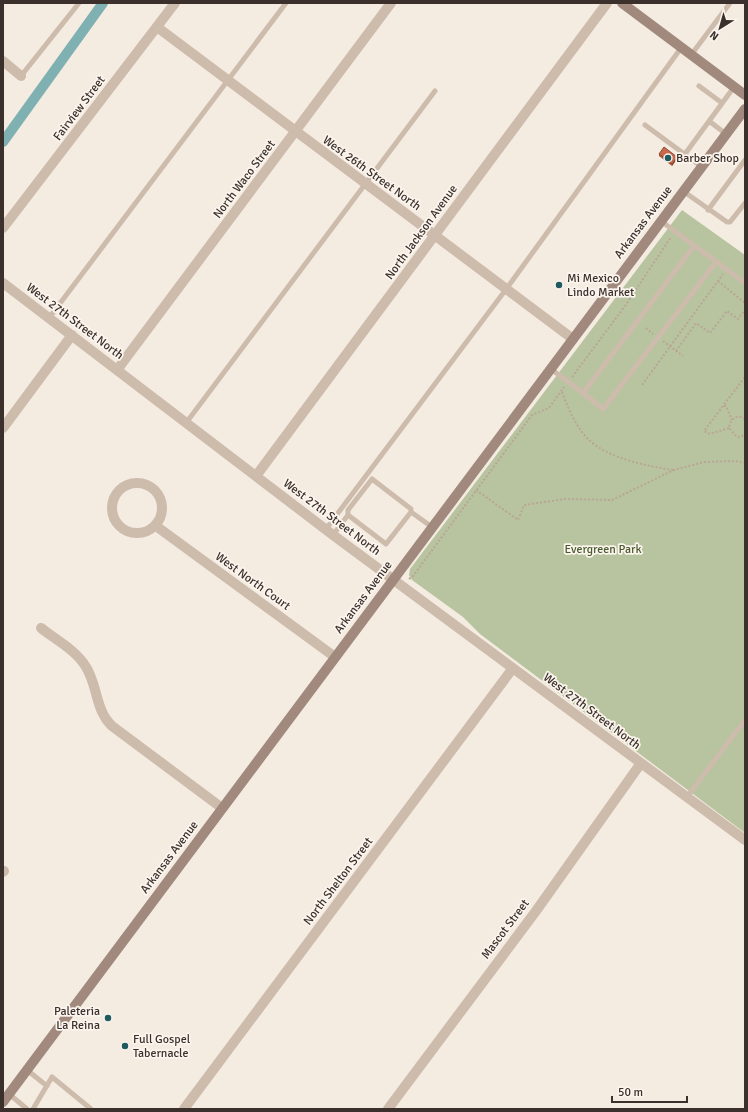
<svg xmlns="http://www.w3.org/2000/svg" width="748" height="1112" font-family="Signika,sans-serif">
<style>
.green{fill:#b8c4a0}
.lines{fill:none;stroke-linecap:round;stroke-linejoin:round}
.canal{stroke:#7fb0b2;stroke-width:10}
.path{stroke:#b9a596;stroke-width:2;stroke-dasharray:2 2;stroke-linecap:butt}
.lane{stroke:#cdbbac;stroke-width:5}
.street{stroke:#cdbbac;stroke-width:10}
.secondary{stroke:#a18a7d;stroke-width:10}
.wall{fill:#ac5a40}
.shaded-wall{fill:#8c4a34}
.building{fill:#c8694b;stroke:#8c4a34}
.poi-dot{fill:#1f5a5e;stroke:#fbf5ee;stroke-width:1.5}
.labels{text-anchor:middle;stroke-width:3.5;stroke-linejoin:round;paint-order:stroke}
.street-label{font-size:12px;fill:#3b302b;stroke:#fbf5ee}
.poi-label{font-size:12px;fill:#3b302b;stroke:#fbf5ee;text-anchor:start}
.park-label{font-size:12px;fill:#4a5a2e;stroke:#fbf5ee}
</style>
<rect width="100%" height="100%" fill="#f4ebe1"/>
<path class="green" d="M682,210l63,45v578l-265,-199 -17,-17 -51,-37 -3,-5 1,-6z"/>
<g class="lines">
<path class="canal" d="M3,142l100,-139"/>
<path class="path" d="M718,281l27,22
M646,328l7,6
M663,341l20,15
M676,351l20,-28 14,10 17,-22 11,8 7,-9
M572,377l53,-71 46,-69
M642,385l81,-111
M562,392c6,16 13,33 25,46 19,20 60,28 86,32
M724,406h2l6,14
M745,419c-8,-6 -15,0 -16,9l8,9h4l4,-4
M729,428l-19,6 -6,-3 41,-54
M476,490l42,30 6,-15 41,-6 47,1 62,-30 30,-8 31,-1 10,2
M409,579l4,-3 119,-161 17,-7 15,-21"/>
<path class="lane" d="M691,55l39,-52
M21,76l58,-73
M699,86l23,17
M709,121l17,13
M645,125l57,42
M685,154l49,-67
M683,191l44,31h3l15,-19
M708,210l37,-50
M661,221l84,62
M49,318l237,-315
M551,369l32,24 111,-147
M583,393l20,16 113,-147
M186,423l249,-332
M348,515v-5l24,-31 39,30v3
M326,529l181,-241 174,-240
M333,535l15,-20 38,29 25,-32 21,15
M687,797l58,-77
M27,1070l20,16
M9,1094l18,15
M33,1109l19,-32 39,32"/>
<path class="street" d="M157,27l416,312
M3,61l18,15
M3,228l172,-225
M3,283l330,252 412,305
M117,370l274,-367
M3,428l69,-93
M256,476l351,-473
M112 508a25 25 0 1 1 50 0a25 25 0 1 1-50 0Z
M156,526l179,131
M41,628c15,12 35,22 45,39 12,19 9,43 26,59l110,82
M3,872l1,-1
M184,1109l329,-441
M388,1109l148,-198 105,-148"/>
<path class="secondary" d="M622,3l123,92
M3,1102l742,-993"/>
</g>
<path class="wall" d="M659,154l18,5 -5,7 -13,-10z"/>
<path class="shaded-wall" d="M677,157v2l-5,7v-2z"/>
<path class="building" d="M664,147l13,10 -5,7 -13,-10z"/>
<g class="poi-dot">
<circle cx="668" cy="158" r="4"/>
<circle cx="559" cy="285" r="4"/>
<circle cx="108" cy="1018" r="4"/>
<circle cx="125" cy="1046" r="4"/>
</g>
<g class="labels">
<g class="street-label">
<text transform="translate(79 108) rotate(-53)" y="4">Fairview Street</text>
<text transform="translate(372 173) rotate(36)" y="4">West 26th Street North</text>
<text transform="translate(244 179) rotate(-53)" y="4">North Waco Street</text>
<text transform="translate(643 222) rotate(-53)" y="4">Arkansas Avenue</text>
<text transform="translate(421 232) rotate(-54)" y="4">North Jackson Avenue</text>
<text transform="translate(75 321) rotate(37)" y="4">West 27th Street North</text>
<text transform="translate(332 517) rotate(37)" y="4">West 27th Street North</text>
<text transform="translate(253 581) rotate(36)" y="4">West North Court</text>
<text transform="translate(363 597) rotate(-53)" y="4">Arkansas Avenue</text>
<text transform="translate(592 711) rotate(37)" y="4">West 27th Street North</text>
<text transform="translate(169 857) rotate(-53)" y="4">Arkansas Avenue</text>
<text transform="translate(338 881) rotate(-53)" y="4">North Shelton Street</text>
<text transform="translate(505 929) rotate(-53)" y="4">Mascot Street</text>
</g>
<g class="poi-label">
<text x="676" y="162">Barber Shop</text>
<text x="567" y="282">Mi Mexico<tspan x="567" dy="14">Lindo Market</tspan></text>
<text x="100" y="1015" text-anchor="end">Paleteria<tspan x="100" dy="14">La Reina</tspan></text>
<text x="133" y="1043">Full Gospel<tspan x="133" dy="14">Tabernacle</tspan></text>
</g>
<g class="park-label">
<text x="603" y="553">Evergreen Park</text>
</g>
</g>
<rect width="748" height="1112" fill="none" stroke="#3b302b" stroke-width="8"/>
<g transform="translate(720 28) rotate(217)" stroke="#fbf5ee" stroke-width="3" paint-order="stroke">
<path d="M0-3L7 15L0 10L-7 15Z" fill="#3b302b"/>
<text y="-6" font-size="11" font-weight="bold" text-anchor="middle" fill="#3b302b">N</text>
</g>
<path d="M612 1096v6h75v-6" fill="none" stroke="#3b302b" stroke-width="2"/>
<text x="618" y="1096" font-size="12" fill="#3b302b" stroke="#fbf5ee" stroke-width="3" paint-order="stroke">50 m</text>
</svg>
